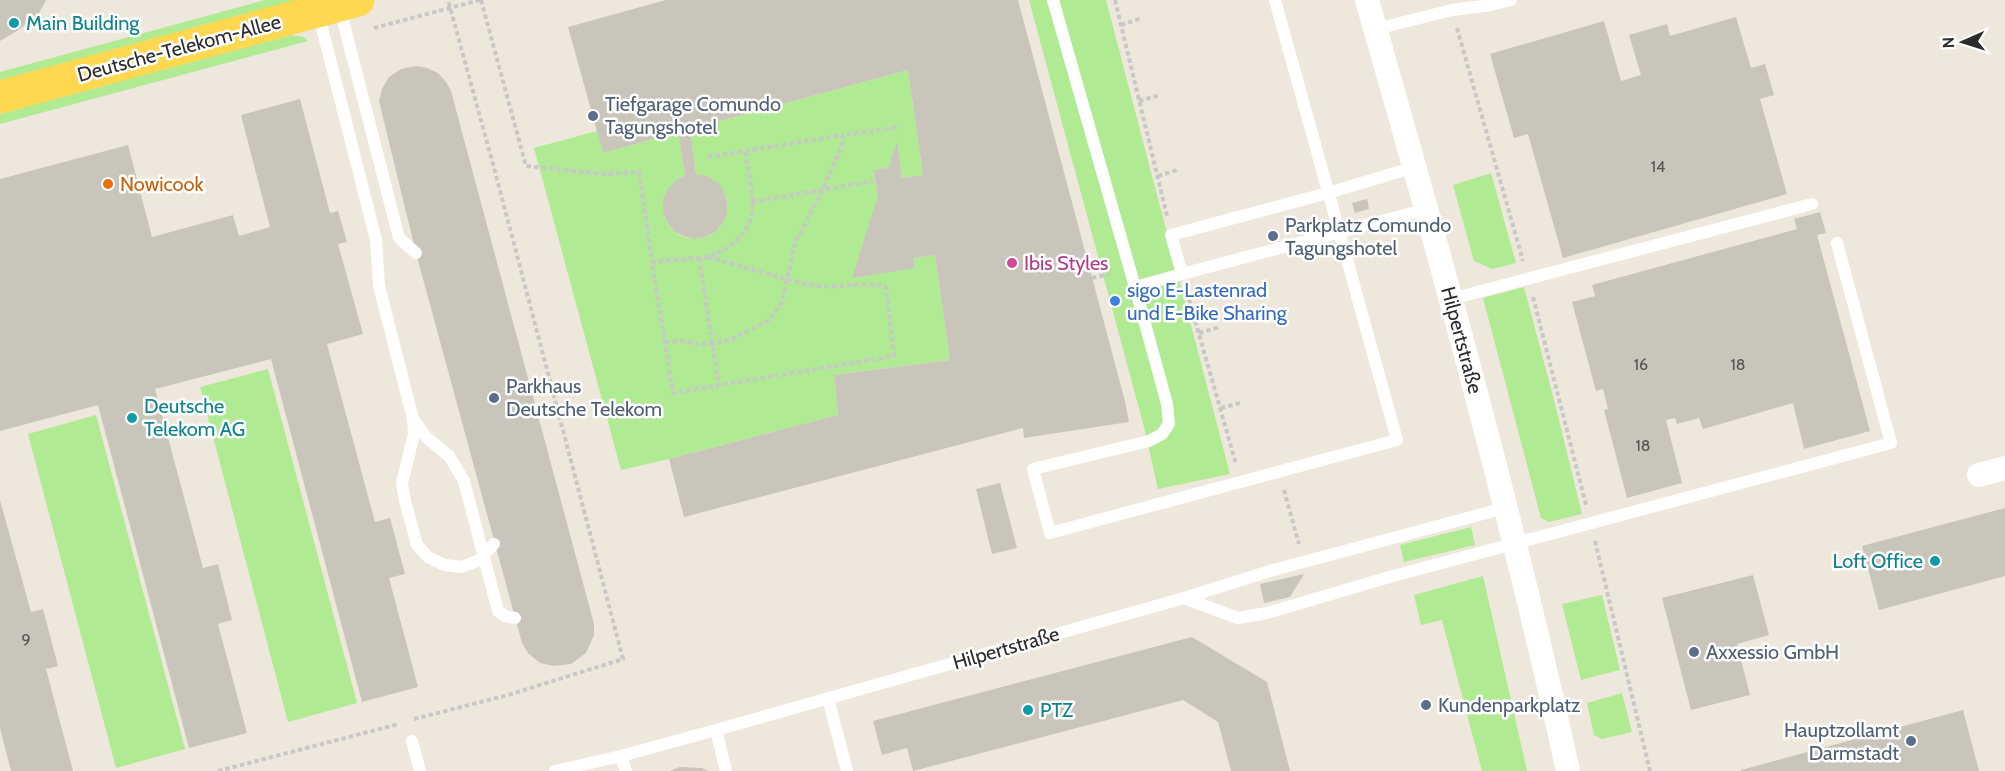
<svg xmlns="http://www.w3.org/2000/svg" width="2005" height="771" font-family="Cabin,sans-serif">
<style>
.green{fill:#b0ea93}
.building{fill:#c9c5bb}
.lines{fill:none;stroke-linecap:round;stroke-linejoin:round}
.path{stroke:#c8c8c8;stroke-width:4;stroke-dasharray:4.5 3;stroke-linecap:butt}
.service{stroke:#fff;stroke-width:12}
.minor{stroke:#fff;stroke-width:24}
.primary{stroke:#fed851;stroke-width:33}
.culture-dot{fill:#0f9aa8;stroke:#fff;stroke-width:2}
.service-dot{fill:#5c6f8a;stroke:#fff;stroke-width:2}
.food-dot{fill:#e8710a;stroke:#fff;stroke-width:2}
.hotel-dot{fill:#d1479c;stroke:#fff;stroke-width:2}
.shop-dot{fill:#3f7fe0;stroke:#fff;stroke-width:2}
.labels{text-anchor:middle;stroke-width:5;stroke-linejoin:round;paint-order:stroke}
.number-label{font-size:16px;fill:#52524f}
.culture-label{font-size:20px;fill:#0d838f;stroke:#fff;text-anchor:start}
.street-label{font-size:20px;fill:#2b2b2b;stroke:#fff}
.service-label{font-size:20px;fill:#4e5e75;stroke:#fff;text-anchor:start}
.food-label{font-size:20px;fill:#c56008;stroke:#fff;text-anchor:start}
.hotel-label{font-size:20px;fill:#b23c85;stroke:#fff;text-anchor:start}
.shop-label{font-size:20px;fill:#366cbe;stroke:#fff;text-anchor:start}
</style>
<rect width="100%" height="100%" fill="#eee7dc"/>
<path class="green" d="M265,0h41l-306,83v-11z
M1029,0h77l124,474 -72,15 -14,-62z
M290,35l14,2 4,4 -308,83v-10z
M908,70l15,105 -21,3 -5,-36 -9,26 -15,2 5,26 36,72 -1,-10 22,-3 15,105 -116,15 4,40 -169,44 -48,11 -87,-322 63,-17 6,22 75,-21 7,43c-43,23 -15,76 22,61 21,-8 28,-37 10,-53 -6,-6 -13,-8 -21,-9l-6,-45z
M1491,173l25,90 -24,6 -18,-8 -21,-76z
M1524,287l30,113 28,114 -33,8 -8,-4 -58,-220z
M268,369l89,334 -69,19 -88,-335z
M96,415l89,334 -69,19 -88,-334z
M1471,527l4,18 -71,17 -4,-17z
M1483,576l44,195h-45l-40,-151 -21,5 -7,-30z
M1602,595l18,75 -39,10 -19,-76z
M1622,693l10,39 -30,7 -8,-4 -7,-32z"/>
<path class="building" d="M0,0h46l-8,15 -21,16 -17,10z
M666,0h352l107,401 4,21 -105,16 -1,-10 -339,89 -15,-58 169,-44 -4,-40 116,-15 -15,-105 -22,3 2,10 -63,10 26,-82 -5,-26 15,-2 9,-27 5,37 21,-3 -15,-105 -218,59 6,45 11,2 10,6 7,9 3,11v11l-4,10 -8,9 -10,5 -11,2 -11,-3 -9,-5 -7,-9 -4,-11v-11l5,-11 7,-8 10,-6 -7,-43 -75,21 -35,-126z
M1736,17l15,51 14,-4 9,31 -14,4 27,95 -224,64 -35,-124 -14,4 -24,-84 114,-33 17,60 20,-6 -12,-40 38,-11 3,12z
M416,66l11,2 11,5 8,9 5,9 143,533v11l-8,18 -15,11 -17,2 -14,-3 -12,-10 -6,-10 -106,-390 -37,-152 3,-12 7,-12 12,-8z
M300,99l30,114 8,-2 9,31 -9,2 25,90 -36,10 48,178 15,-4 15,56 -16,4 29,109 -56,15 -91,-343 -116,30 48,179 15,-4 14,56 -14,4 29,109 -58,15 -91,-343 -98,26v-252l128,-34 24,92 81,-22 6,21 31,-9 -29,-112z
M1367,199l2,10 -14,4 -3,-10z
M1820,212l6,21 -9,2 53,196 -66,18 -11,-46 -90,26 -4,-11 -22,6 -2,-6 -9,2 16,63 -55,15 -23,-88 4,-1 -5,-20 -7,2 -24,-89 23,-6 -3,-11 205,-56 -3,-10z
M1000,483l17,65 -25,6 -16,-65z
M0,500l31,112 12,-3 15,57 -12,3 27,102h-62l-11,-43z
M2005,508v68l-126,34 -17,-64z
M1304,574l-14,23 -26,6 -4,-19z
M1753,575l16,60 -32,9 13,51 -59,15 -29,-112z
M1192,637l75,45 23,89h-59l-13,-49 -35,-22 -270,71 -6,-23 -25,7 -9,-34z
M1963,710l16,61h-238v-1z
M680,767l22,1 6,3h-38z"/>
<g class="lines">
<path class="path" d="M481,0l45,166 78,8 35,-2 13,90
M1115,0l52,216
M1121,25l20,-7
M374,28l106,-28
M1457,28l66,233
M1139,101l21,-6
M708,157l135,-22
M1158,176l19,-6
M752,202l121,-21
M710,256c18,-6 40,-23 42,-43 2,-19 -4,-42 -7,-62
M708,257c35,9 69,21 104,28 25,5 50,-5 74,2l8,69 -221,37 -21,-131z
M699,258l20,128
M1092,278l17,-4
M1187,292l49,172
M1533,297l53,208
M1199,333l21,-6
M665,342l18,-1 15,3h14l20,-5 36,-18 14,-18 13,-60 28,-54 19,-44 1,-10 57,-8
M1221,408l19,-5
M1284,490l15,54
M1595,541l55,230
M414,719l94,-24 115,-36 -130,-495 -45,-164
M218,771l181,-47"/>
<path class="service" d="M1053,0l82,287
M339,5l60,233 17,15
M318,12l58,228 3,46 34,133 1,15 -12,49 3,18 12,44 11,12 17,8 17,2 17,-7 15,-16
M1376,29l76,-19 39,-5 20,-5
M1415,167l-87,26 -157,42 11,39 245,-65
M1182,274l-47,13 32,117 2,20 -7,10 -13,7 -116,28 17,64 347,-93 -122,-440
M1451,299l361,-95
M414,420l12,17 23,19 15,25 34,130 7,5 10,2
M1184,598l54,20 29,-5 126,-37 498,-133 -54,-200
M828,698l19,73
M716,730l10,41
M412,741l8,30
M621,756l5,15
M555,771l66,-15 95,-26 468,-132 86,-27 235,-63"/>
<path class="minor" d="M1367,0c73,255 144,511 201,771
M1979,475l26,-7"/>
<path class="primary" d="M0,97l358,-97"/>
</g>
<g class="culture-dot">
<circle cx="14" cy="23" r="6"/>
<circle cx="132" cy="418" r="6"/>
<circle cx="1935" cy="561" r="6"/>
<circle cx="1028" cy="710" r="6"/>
</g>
<g class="service-dot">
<circle cx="593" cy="116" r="6"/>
<circle cx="1273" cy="236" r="6"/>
<circle cx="494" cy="398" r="6"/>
<circle cx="1694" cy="652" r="6"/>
<circle cx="1426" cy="705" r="6"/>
<circle cx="1911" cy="741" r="6"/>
</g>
<circle class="food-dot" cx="108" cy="184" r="6"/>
<circle class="hotel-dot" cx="1012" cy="263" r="6"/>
<circle class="shop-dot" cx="1115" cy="301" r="6"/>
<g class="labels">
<g class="number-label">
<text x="1658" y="172">14</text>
<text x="1641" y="370">16</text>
<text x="1738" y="370">18</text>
<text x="1643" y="451">18</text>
<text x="26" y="645">9</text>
</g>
<g class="culture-label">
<text x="26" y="30">Main Building</text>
<text x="144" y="413">Deutsche<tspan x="144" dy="23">Telekom AG</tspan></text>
<text x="1923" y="568" text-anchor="end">Loft Office</text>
<text x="1040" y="717">PTZ</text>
</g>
<g class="street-label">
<text transform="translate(179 48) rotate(-15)" y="7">Deutsche-Telekom-Allee</text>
<text transform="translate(1462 340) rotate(75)" y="7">Hilpertstraße</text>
<text transform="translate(1006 648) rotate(-16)" y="7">Hilpertstraße</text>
</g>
<g class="service-label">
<text x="605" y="111">Tiefgarage Comundo<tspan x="605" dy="23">Tagungshotel</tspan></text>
<text x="1285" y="232">Parkplatz Comundo<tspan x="1285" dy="23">Tagungshotel</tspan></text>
<text x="506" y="393">Parkhaus<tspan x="506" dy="23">Deutsche Telekom</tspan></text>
<text x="1706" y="659">Axxessio GmbH</text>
<text x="1438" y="712">Kundenparkplatz</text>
<text x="1899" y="737" text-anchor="end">Hauptzollamt<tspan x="1899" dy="23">Darmstadt</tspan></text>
</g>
<g class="food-label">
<text x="120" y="191">Nowicook</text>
</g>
<g class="hotel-label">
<text x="1024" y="270">Ibis Styles</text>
</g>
<g class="shop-label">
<text x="1127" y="297">sigo E-Lastenrad<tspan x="1127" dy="23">und E-Bike Sharing</tspan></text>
</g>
</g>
<g transform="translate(1963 42) rotate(267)" stroke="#ffffff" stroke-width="4.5" paint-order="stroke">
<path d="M0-4.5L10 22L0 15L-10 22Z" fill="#2b2b2b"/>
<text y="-9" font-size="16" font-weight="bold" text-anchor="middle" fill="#2b2b2b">N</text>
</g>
</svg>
